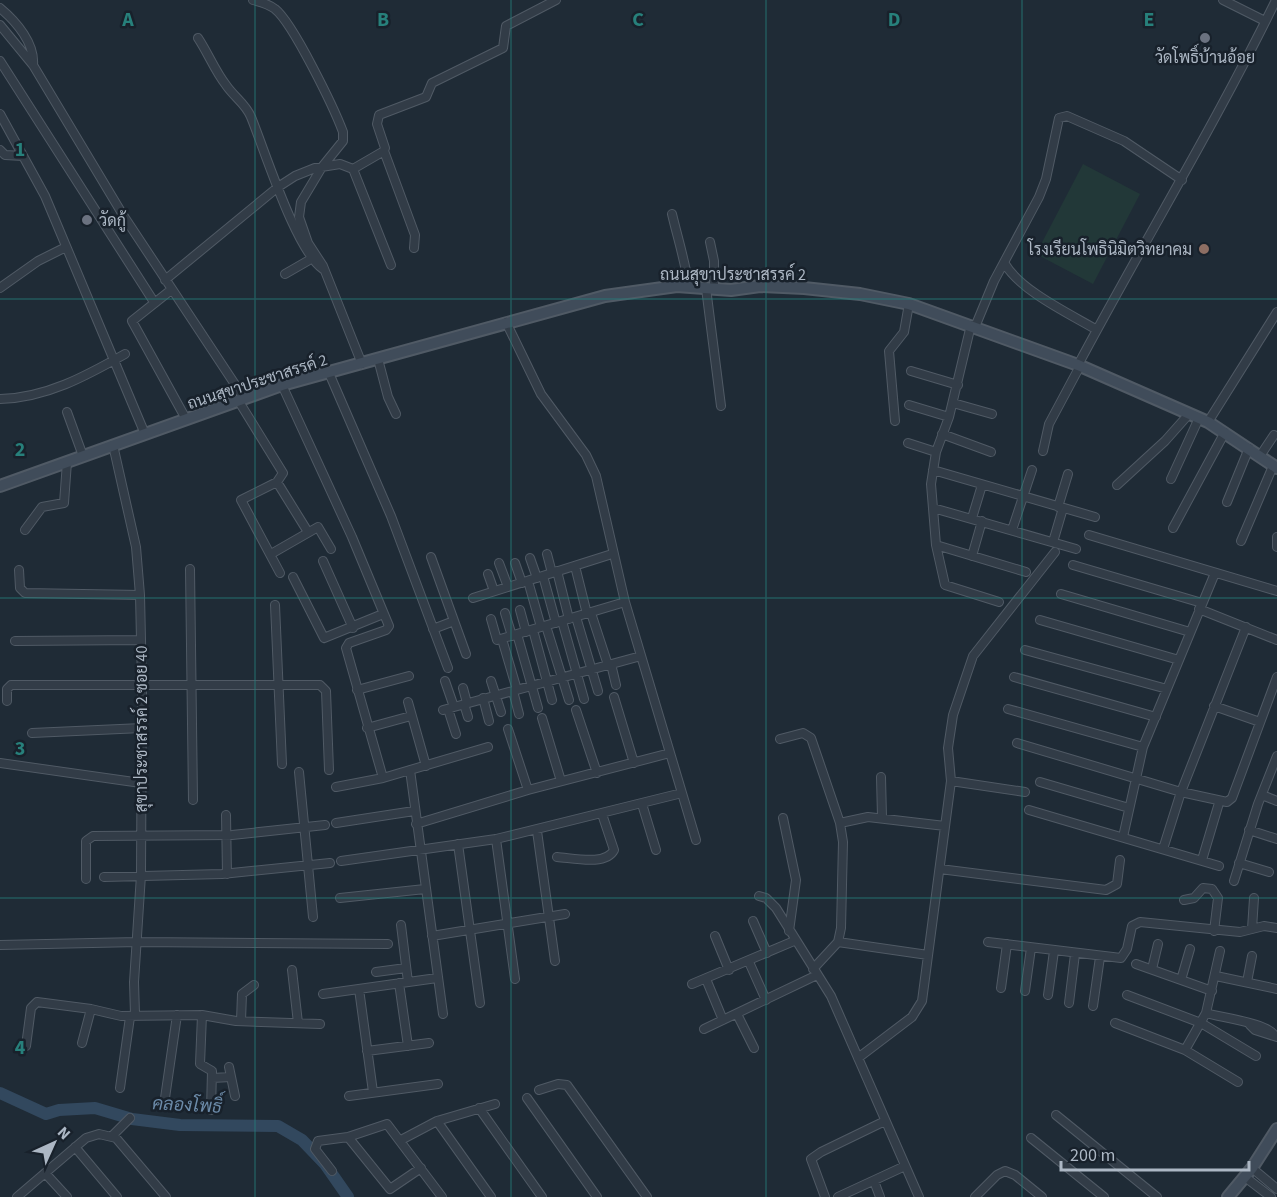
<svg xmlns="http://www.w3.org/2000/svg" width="1277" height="1197" font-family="'Source Sans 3',Sarabun,sans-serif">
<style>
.green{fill:#223838}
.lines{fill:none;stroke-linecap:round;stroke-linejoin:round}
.river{stroke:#32485e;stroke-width:12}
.street-casing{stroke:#505a65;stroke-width:10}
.secondary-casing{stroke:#505a65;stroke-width:14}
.street{stroke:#323c47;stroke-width:8}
.secondary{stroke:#404c5a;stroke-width:10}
.grid{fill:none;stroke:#27807b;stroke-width:1.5;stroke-opacity:0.55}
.worship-dot{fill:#6b7280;stroke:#18212b;stroke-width:2}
.education-dot{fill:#8d6e63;stroke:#18212b;stroke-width:2}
.labels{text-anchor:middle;stroke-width:5;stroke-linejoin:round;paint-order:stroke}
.poi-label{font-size:16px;fill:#acb7c4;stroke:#18212b}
.street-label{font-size:16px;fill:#acb7c4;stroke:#18212b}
.water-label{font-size:18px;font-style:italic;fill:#6c8ba9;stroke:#18212b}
.grid-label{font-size:20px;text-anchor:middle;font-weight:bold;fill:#27807b;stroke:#18212b;stroke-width:5;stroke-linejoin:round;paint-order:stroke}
</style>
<rect width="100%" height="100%" fill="#1f2b36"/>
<path class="green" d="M1083,164l57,30 -47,90 -57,-30z"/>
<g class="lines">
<path class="river" d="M0,1093l46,21 13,-4 36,-2 37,11 48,6 98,1 24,14 23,24 23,33"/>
<defs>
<path id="street" d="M253,0c8,2 16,4 22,9 18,14 59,99 68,123v9l-21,26 -21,35 -2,15 9,26 15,23 39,98
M1223,0l42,21
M0,8c17,14 35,36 33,57
M0,25l33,40 90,150 121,183
M198,38c10,15 17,33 28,47 8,12 20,19 25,32 14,34 45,134 72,152
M0,61l154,241
M0,114l45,82 100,238
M0,150l5,5 18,1
M384,151l31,84 -1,13
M353,169l31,-18 1,-3 -8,-24 2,-9 47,-18 6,-14 71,-35 3,-22 50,-26
M672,214c6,25 13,47 17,73
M710,242l4,19v28
M1005,264c16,27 65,50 92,66
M285,274l26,-15
M165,280l113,-93 17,-11 20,-8 25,-4 13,5 38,96
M0,288l38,-27 28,-14
M706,288l15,118
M171,290l-39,31 54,98
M506,322l35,72 45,61 10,21 29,126 71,238
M971,325l-22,92 -13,35 -5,32 5,61 9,40 54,17
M975,327l19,-46 45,-84 7,-18 13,-61 8,-2 57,25 58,39
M378,359l10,38 8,17
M1078,365c65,-122 137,-240 198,-365
M911,371l47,14
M329,373l62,143 57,152
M282,385l70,152 37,89 -3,4 -37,13 -3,5 37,130
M0,399c46,-1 86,-23 125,-45
M238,400l45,73 -6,9 -36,18 39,73
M953,403l39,11
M909,405l40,12
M67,412l16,44
M895,421l-6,-70 15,-19 5,-28
M1208,422l69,-110
M942,434l49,18
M908,443l28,9
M113,445l23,102 4,48 2,90 -1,190 -7,107 1,32
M1043,451l6,-27 31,-58
M1260,456l14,-21
M933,470l162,47
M1171,479l28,-61
M277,482l31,50
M1117,485l48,-44 24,-27
M1227,502l22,-54
M1058,507l10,-33
M933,508l143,41
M972,518l10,-33
M1173,528l52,-96
M25,530l17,-23 22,-4 3,-41
M1012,530l20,-60
M1089,535l188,56
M1277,537v10
M1241,541l32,-75
M1053,542l10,-34
M936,545l90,27
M271,554l47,-27 13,22
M547,554l5,19
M972,556l10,-35
M431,557l35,97
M530,558l7,20
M323,561l30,67
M499,563l9,24
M515,563l7,20
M1073,565l129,38
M575,566l12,48
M190,569l3,231
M19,570l1,18 5,5 115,2
M557,571l12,48
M488,574l6,17
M543,576l13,47
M293,577l31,61 59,-24
M528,581l13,46
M1061,594l129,38
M473,598l139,-44
M275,605l7,159
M1199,609l78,31
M520,610l6,22
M505,613l7,23
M591,613l17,52
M576,617l22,74
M491,619l6,21 128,-38
M1040,620l139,40
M562,621l22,78
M546,626l23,74
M433,629l21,-8
M533,630l19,70
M517,634l21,74
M502,639l15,51
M15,641l126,-1
M1025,650l142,39
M611,664l5,21
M1014,677l142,40
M491,681l10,31
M463,688l4,15
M357,690l52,-14
M513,691l6,23
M614,697l20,66
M483,698l6,23
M7,701v-12l4,-4h309l6,6 3,79
M408,702l18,64
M464,704l4,13
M1214,706l46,16
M454,707l187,-51
M448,709l8,25
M1008,709l135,38
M443,710l11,-3 -9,-26
M576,710l21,63
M542,718l19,63
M367,728l44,-12
M508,729l20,61
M32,733l110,-5
M780,739l23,-6 8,5 29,85 3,19 -2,86 -3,14 -25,27
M1017,743l164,49 46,10 5,-4 45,-121
M0,763l141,20
M410,770l33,244
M299,772l14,145
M881,777l1,40
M951,781l74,11
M1040,782l89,26
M336,787l47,-9 105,-31
M1262,795l15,6
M642,804l14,46
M1029,810l190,56
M226,815l1,59
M783,818l13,62 -7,51
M336,823l78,-12
M840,823l28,-6 77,9
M416,824l112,-34 142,-37
M1249,830l28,9
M537,831l18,130
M1123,837l20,-90 72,-174
M496,839l19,140
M458,844l22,159
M1163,849l18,-57 65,-165
M557,857c16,1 49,9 57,-7l-12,-36
M1202,860l17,-57
M341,861l155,-22 186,-46
M1239,863l30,9
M940,869l166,21 11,-6 3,-24
M104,877l118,-3 108,-11
M86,879v-38l7,-5 139,-1 93,-10
M1234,881l24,-77 19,-48
M759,896l7,2 10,10 55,88 88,201
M340,898l85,-9
M1184,900l10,-2 9,-10 9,1 6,9 -4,33
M753,921l14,32
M401,925l7,57
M1252,929l2,-31
M432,936l133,-22
M715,936l14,34
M838,942l90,13
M988,942l133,16 6,-9 5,-23 8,-4 100,10 24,-6 13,2
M0,945l138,-3 250,2
M749,962l17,38
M1136,964l76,27
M1152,969l6,-25
M292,970l6,53
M376,972l30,-4
M1216,976l61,13
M706,979l17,41
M1181,980l9,-31
M1247,982l5,-26
M399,983l9,63
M692,984l102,-43
M1001,988l6,-44
M359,989l14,103
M1025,991l6,-43
M323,994l114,-16
M1048,995l6,-44
M1127,995l74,28 55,33
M1069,1003l6,-49
M1093,1006l7,-49
M1206,1013c17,5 62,10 69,23
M737,1014l17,34
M202,1015l-2,49 12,7 -1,39
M241,1021l1,-27 12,-9
M1115,1023l70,27 53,32
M1250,1025l5,5 22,7
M704,1029l113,-54
M82,1043l9,-34
M26,1046l5,-38 6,-6 54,7 30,7 81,-1 34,6 84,3
M1185,1050l21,-37 14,-62
M367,1051l62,-8
M858,1058l54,-41 10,-16 29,-220 -3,-33 5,-33 20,-59 82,-104
M229,1067l6,29
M212,1078l19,-1
M120,1088l10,-71
M539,1090l19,-6 9,1 80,112
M349,1096l89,-12
M527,1098l70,99
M164,1105l13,-90
M479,1108l63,89
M1056,1115l101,82
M437,1121l54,76
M112,1136l18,-18
M348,1137l42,52 31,-21
M1031,1138l73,59
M401,1140l36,-19 58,-17
M75,1147l42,50
M1252,1168l25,21
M332,1171l-17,-22 3,-8 30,-4 39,-13 55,73
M45,1173l22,24
M1245,1177l26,20
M874,1181l6,16
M17,1197l69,-59 13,-4 17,4 50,59
M825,1197l-14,-38 10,-7 64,-31
M838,1197l67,-31
M975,1197l22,-22 8,-4 10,4 27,22"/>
<path id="secondary" d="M0,486l282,-101 323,-89 72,-10 54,4 29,-4 44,2 56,6 49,10 169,61 130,57 69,46
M1228,1197l24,-29 25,-39"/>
</defs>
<use href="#street" class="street-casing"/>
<use href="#secondary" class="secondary-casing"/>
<use href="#street" class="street"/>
<use href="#secondary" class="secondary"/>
</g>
<path class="grid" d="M255,0v1197M511,0v1197M766,0v1197M1022,0v1197M0,299h1277M0,598h1277M0,898h1277"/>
<g class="worship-dot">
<circle cx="1205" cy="38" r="6"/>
<circle cx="87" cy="220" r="6"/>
</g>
<circle class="education-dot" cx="1204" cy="249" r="6"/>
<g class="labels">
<g class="poi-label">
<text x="1205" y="63">วัดโพธิ์บ้านอ้อย</text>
<text x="99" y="226" text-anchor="start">วัดกู้</text>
<text x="1192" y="255" text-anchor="end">โรงเรียนโพธินิมิตวิทยาคม</text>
</g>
<g class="street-label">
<text x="733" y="280">ถนนสุขาประชาสรรค์ 2</text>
<text transform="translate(257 381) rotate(-18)" y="6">ถนนสุขาประชาสรรค์ 2</text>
<text transform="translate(141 729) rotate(-90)" y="6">สุขาประชาสรรค์ 2 ซอย 40</text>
</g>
<g class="water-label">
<text transform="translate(187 1105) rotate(3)" y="6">คลองโพธิ์</text>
</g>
</g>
<g class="grid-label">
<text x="128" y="26">A</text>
<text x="383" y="26">B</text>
<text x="638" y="26">C</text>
<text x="894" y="26">D</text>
<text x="1149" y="26">E</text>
<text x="20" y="156">1</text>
<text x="20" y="456">2</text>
<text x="20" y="755">3</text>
<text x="20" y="1054">4</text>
</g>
<g transform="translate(54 1143) rotate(45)" stroke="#18212b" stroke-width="4.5" paint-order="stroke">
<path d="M0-4.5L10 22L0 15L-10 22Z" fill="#acb7c4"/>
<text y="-9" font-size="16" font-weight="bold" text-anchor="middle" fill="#acb7c4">N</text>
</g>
<path d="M1061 1161v9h188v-9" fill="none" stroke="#acb7c4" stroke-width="3"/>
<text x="1070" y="1161" font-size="18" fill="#acb7c4" stroke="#18212b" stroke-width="4.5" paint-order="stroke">200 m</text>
</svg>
